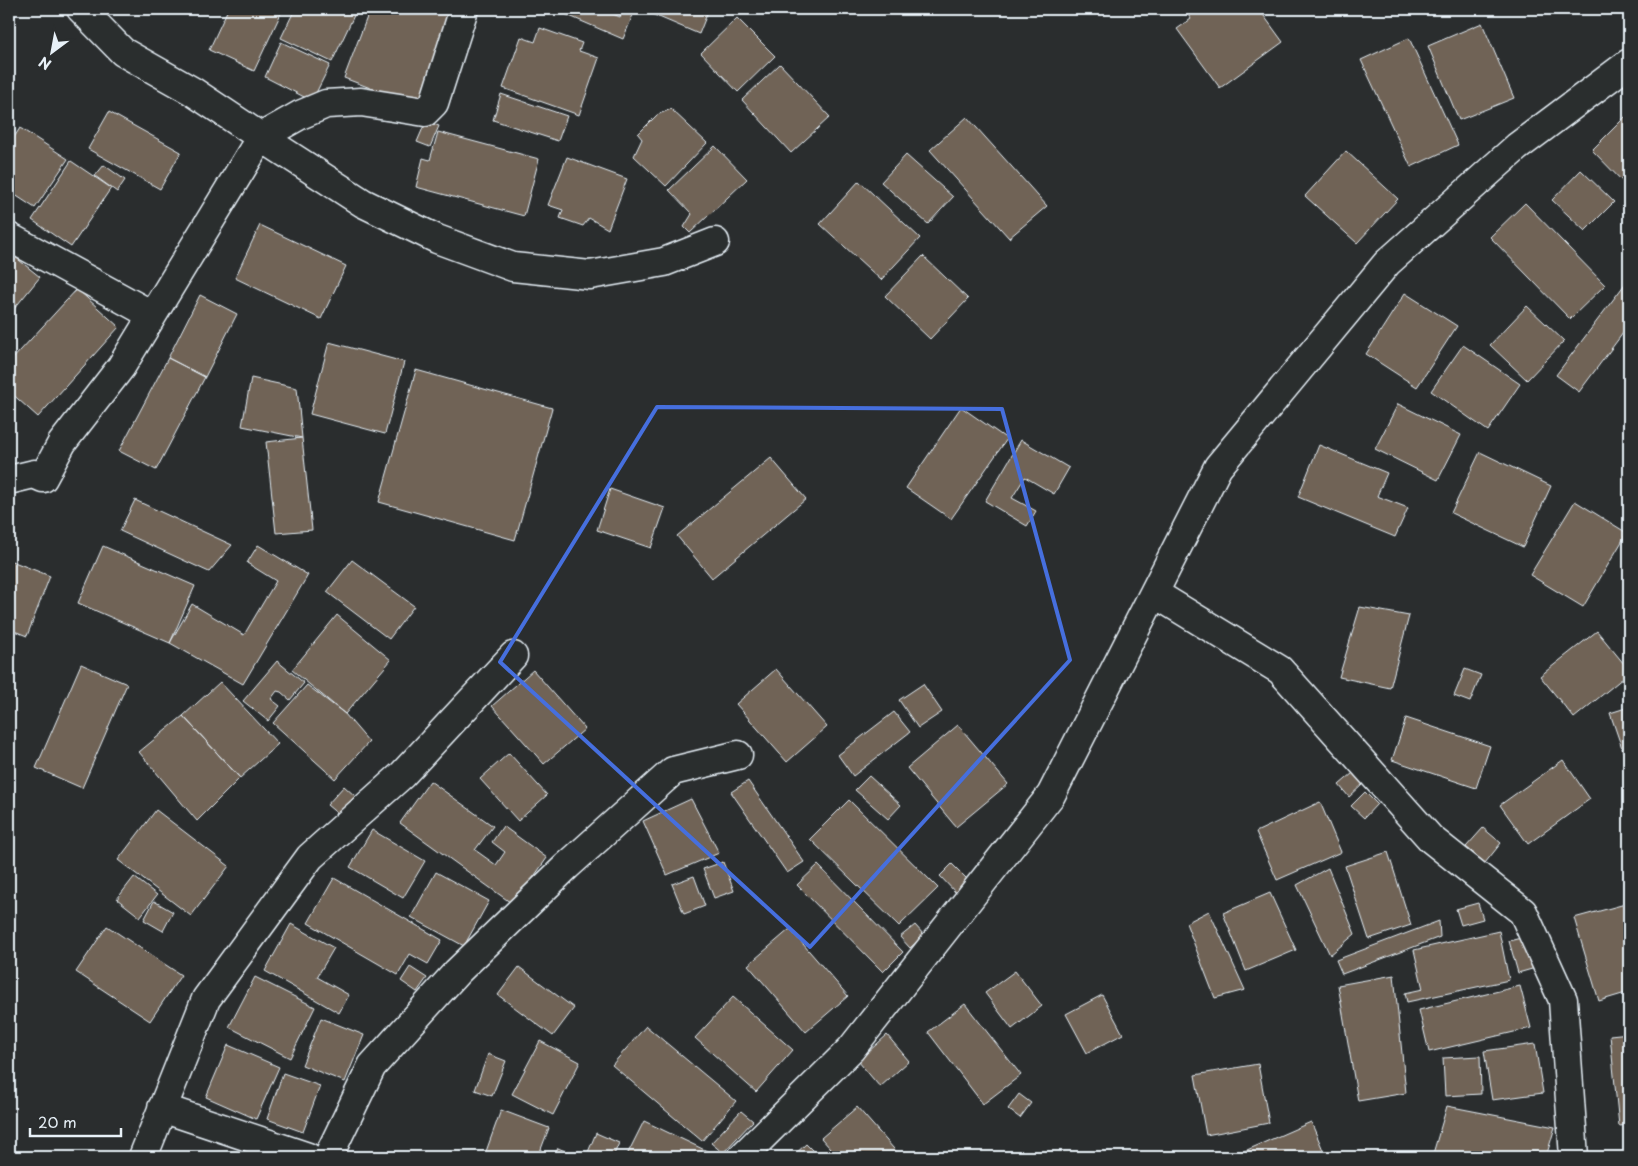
<svg xmlns="http://www.w3.org/2000/svg" width="1638" height="1166" font-family="'Playpen Sans',sans-serif">
<style>
.building{fill:#6f6356;stroke:#e8f1f8}
.lines{fill:none;stroke-linecap:round;stroke-linejoin:round}
.minor-casing{stroke:#e8f1f8;stroke-width:31}
.minor{stroke:#2a2d2e;stroke-width:28}
.marked{fill:none;stroke:#466fde;stroke-width:4;stroke-linejoin:round}
</style>
<rect width="100%" height="100%" fill="#2a2d2e"/>
<filter id="ink" filterUnits="userSpaceOnUse"><feTurbulence type="fractalNoise" baseFrequency=".02" numOctaves="2"/><feDisplacementMap in="SourceGraphic" scale="10" xChannelSelector="R" yChannelSelector="G"/><feConvolveMatrix kernelMatrix="1 2 1 2 8 2 1 2 1" color-interpolation-filters="sRGB"/></filter>
<g filter="url(#ink)">
<path class="building" d="M228,9h55l-29,62 -45,-21z
M295,9h62l-25,53 -51,-24z
M370,9h84l-36,97 -74,-28z
M553,9h48l19,8 3,-8 12,1 -12,29z
M640,9h69l-10,25z
M1184,9h75l24,33 -63,46 -43,-59 14,-10z
M737,18l38,38 -37,36 -37,-39z
M1482,23l32,75 -55,22 -31,-74z
M540,28l42,15 -3,8 20,7 -20,57 -76,-27 18,-51 14,5z
M1409,38l49,107 -47,22 -50,-107z
M281,42l49,23 -18,36 -47,-24z
M780,64l50,53 -39,36 -49,-53z
M501,94l66,22 -9,25 -65,-21z
M671,109l36,34 -41,43 -32,-30 8,-17 -4,-5 19,-19z
M109,112l72,40 -21,37 -72,-40z
M1629,113v75l-37,-38z
M967,117l80,89 -38,32 -79,-88z
M426,121l13,5 -9,21 -13,-5z
M20,128l48,31 -33,49 -26,-17v-46z
M438,132l101,27 -15,57 -108,-29 7,-29 7,2z
M715,146l32,33 -57,54 -6,-6 8,-13 -23,-24z
M1346,151l52,48 -41,44 -52,-47z
M906,155l47,42 -25,27 -47,-42z
M567,157l60,22 -19,50 -19,-11 -6,8 -23,-8 3,-8 -15,-5z
M71,161l40,27 -40,59 -39,-27z
M104,165l21,15 -8,12 -22,-16z
M1581,170l33,32 -29,29 -33,-31z
M859,181l61,57 -39,42 -61,-56z
M1525,203l80,82 -35,34 -80,-82z
M260,225l86,41 -25,53 -86,-41z
M9,252l31,25 -31,38z
M923,256l45,43 -38,40 -45,-43z
M1628,280l1,2v43l-50,67 -23,-17z
M77,289l42,38 -81,90 -29,-26v-28z
M1405,293l52,33 -40,61 -51,-33z
M200,295l37,19 -32,63 -37,-19z
M1527,306l37,35 -37,39 -37,-35z
M329,342l75,20 -19,72 -75,-20z
M1463,345l57,39 -32,47 -57,-40z
M168,358l37,19 -49,93 -37,-19z
M416,370l136,38 -37,132 -136,-38z
M251,378l46,10 5,50 -60,-12z
M1398,404l63,31 -23,45 -63,-31z
M961,407l46,32 -56,80 -45,-31z
M302,438l10,92 -36,3 -10,-91z
M1021,440l48,28 -15,26 -29,-17 -13,21 24,13 -9,15 -42,-25z
M1319,445l68,28 -10,23 31,12 -13,29 -97,-40z
M1480,452l71,34 -28,61 -72,-34z
M771,458l35,41 -94,79 -35,-42z
M610,489l55,19 -14,40 -54,-18z
M135,500l97,45 -23,27 -89,-41z
M1575,501l52,32 -44,74 -53,-32z
M258,545l50,30 -65,109 -73,-41 22,-39 52,31 32,-54 -29,-18z
M103,546l92,40 -25,57 -92,-40z
M9,560l41,16 -23,60 -18,-7z
M352,560l62,46 -25,33 -62,-47z
M1360,607l49,9 -19,72 -51,-11z
M337,615l54,45 -46,54 -53,-44z
M1597,631l32,39v3l-55,45 -34,-42z
M277,661l27,22 -14,17 -9,-8 -4,-1 -6,8 9,7 -12,15 -25,-20z
M81,664l46,20 -45,104 -46,-20z
M776,669l51,58 -40,35 -51,-58z
M1465,669l16,6 -11,27 -16,-6z
M533,670l52,59 -41,35 -52,-58z
M220,682l58,62 -38,34 -57,-62z
M923,684l19,28 -24,16 -19,-28z
M307,685l38,29 24,28 -34,37 -62,-56z
M1629,707v45l-5,2 -14,-41z
M894,712l16,20 -57,44 -15,-21z
M183,716l57,62 -43,43 -58,-69z
M1406,718l84,28 -14,42 -84,-28z
M958,725l50,59 -52,43 -49,-59z
M509,753l38,42 -29,26 -38,-42z
M1563,760l27,39 -62,45 -28,-39z
M1353,773l10,11 -14,13 -10,-12z
M869,776l32,29 -13,14 -33,-29z
M430,781l63,45 -18,24 21,15 9,-13 -13,-10 11,-16 44,32 -33,47 -114,-82z
M748,781l56,81 -17,11 -56,-81z
M344,786l11,10 -16,19 -12,-10z
M1365,792l12,12 -13,14 -13,-12z
M691,799l28,54 -52,22 -24,-54z
M849,800l89,88 -39,38 -89,-87z
M1320,802l21,50 -64,28 -21,-48z
M156,810l73,56 -38,50 -73,-56z
M1483,828l18,15 -16,20 -19,-16z
M372,830l53,31 -22,37 -53,-31z
M1388,852l23,73 -42,14 -24,-73z
M723,862l11,29 -20,7 -11,-29z
M952,864l17,17 -13,12 -16,-17z
M818,865l85,87 -20,20 -86,-87z
M1328,868l27,66 -25,21 -33,-70z
M436,872l53,29 -25,45 -53,-29z
M694,876l11,30 -21,8 -12,-30z
M134,877l23,18 -17,22 -23,-18z
M334,878l108,62 -14,24 -18,-10 -12,21 -90,-52z
M1270,893l26,57 -50,21 -23,-58z
M154,901l19,11 -10,19 -19,-11z
M1478,903l5,16 -22,6 -5,-16z
M1629,903v89l-30,9 -25,-83z
M1209,911l36,79 -30,8 -29,-75z
M1439,921l1,16 -98,37 -6,-14z
M291,924l43,24 -17,29 32,18 -10,18 -74,-42z
M915,925l9,10 -14,13 -10,-11z
M107,926l74,49 -31,46 -74,-49z
M790,929l58,67 -42,36 -58,-67z
M1499,931l10,49 -102,22 -2,-9 18,-4 -9,-39z
M1529,936l10,31 -21,6 -9,-32z
M410,967l17,11 -10,14 -16,-11z
M519,967l55,41 -21,28 -55,-41z
M1015,971l27,35 -30,23 -27,-36z
M1394,975l12,118 -48,8 -20,-116z
M255,977l60,30 -25,51 -61,-31z
M1520,986l11,42 -102,24 -10,-42z
M1102,995l21,39 -36,19 -21,-39z
M733,997l60,53 -37,42 -61,-54z
M965,1004l56,71 -38,29 -55,-72z
M321,1018l43,17 -19,47 -43,-17z
M646,1026l90,75 -34,40 -90,-76z
M1629,1033v92l-10,1 -9,-91z
M887,1035l22,26 -29,26 -22,-26z
M540,1041l40,21 -27,53 -41,-21z
M1535,1044l8,49 -51,7 -8,-49z
M228,1045l51,22 -23,52 -50,-22z
M488,1054l18,7 -14,35 -17,-6z
M1480,1056l1,38 -36,2 -2,-38z
M1258,1064l11,59 -63,12 -11,-60z
M283,1073l37,13 -17,46 -36,-13z
M1019,1094l12,9 -11,15 -12,-9z
M1447,1106l108,21 -9,30h-114z
M857,1107l44,50h-63l-17,-19z
M501,1110l48,18 -11,29h-54z
M741,1111l12,10 -30,32 -12,-10z
M644,1121l67,32 -2,4h-83z
M1311,1122l15,35h-95z
M596,1133l23,10 -6,14h-27z
M806,1144l13,13h-27z
M558,1148l21,9h-25z
M189,1152l21,5h-22z"/>
<g class="lines">
<defs>
<path id="minor" d="M81,9l42,43 69,39 69,46 39,-22 26,-11 35,-2 64,10 9,-9 30,-94
M9,237l143,78
M9,480l25,-6 9,4 19,-35 59,-76 140,-230 102,66 74,36 76,28 77,8 74,-13 51,-20
M1154,593l126,77 151,169 92,73 40,88 11,157
M162,1108l146,49
M143,1157l63,-158 104,-142 92,-82 111,-119
M328,1157l44,-91 85,-94 110,-106 106,-95 65,-16
M742,1157l109,-108 200,-254 167,-328 169,-204 130,-116 112,-84"/>
</defs>
<use href="#minor" class="minor-casing"/>
<use href="#minor" class="minor"/>
</g>
</g>
<path class="marked" d="M657,407l345,2 68,251 -260,287 -310,-285z"/>
<rect width="1638" height="1166" fill="none" stroke="#2a2d2e" stroke-width="30"/>
<rect x="15" y="15" width="1608" height="1136" fill="none" stroke="#e8f1f8" stroke-width="2" filter="url(#ink)"/>
<g transform="translate(52 52) rotate(212)" stroke="#2a2d2e" stroke-width="4" paint-order="stroke">
<path d="M0-4L9 19L0 12L-9 19Z" fill="#e8f1f8"/>
<text y="-8" font-size="14" font-weight="bold" text-anchor="middle" fill="#e8f1f8">N</text>
</g>
<path d="M30 1128v8h91v-8" fill="none" stroke="#e8f1f8" stroke-width="2.5"/>
<text x="38" y="1128" font-size="15" fill="#e8f1f8" stroke="#2a2d2e" stroke-width="4" paint-order="stroke">20 m</text>
</svg>
